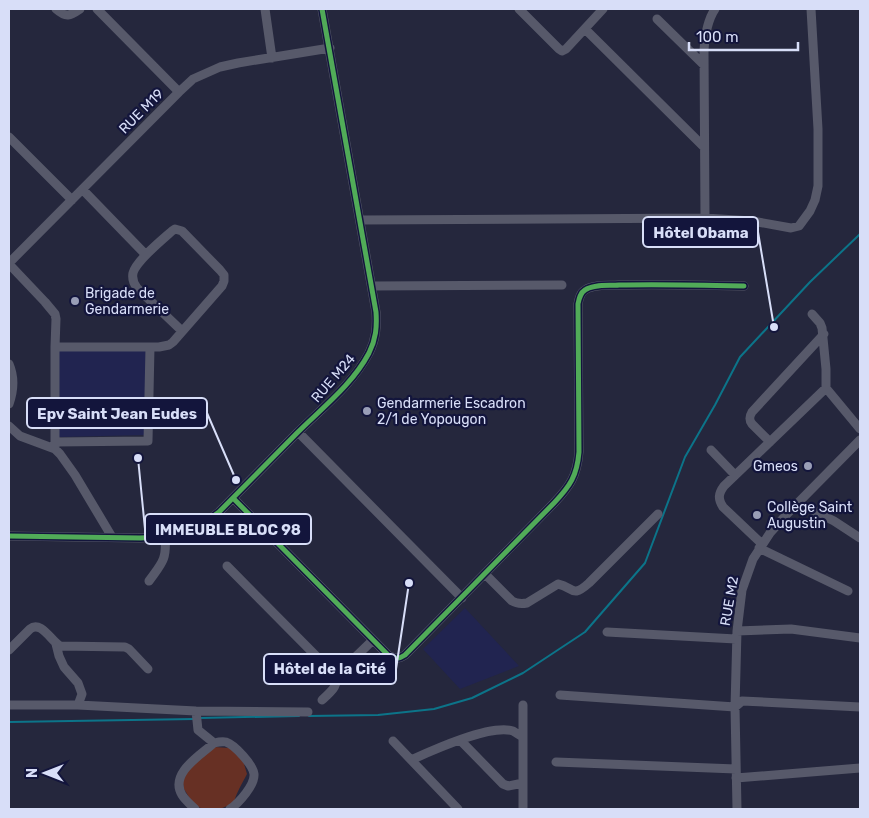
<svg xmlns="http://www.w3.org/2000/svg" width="869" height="818" font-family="Rubik,sans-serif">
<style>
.built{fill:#212450}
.pitch{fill:#673024}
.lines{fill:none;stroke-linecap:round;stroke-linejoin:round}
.stream{stroke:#0c7489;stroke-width:2}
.minor{stroke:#57596a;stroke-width:9}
.cycleway-casing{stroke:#13153c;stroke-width:8}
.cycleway{stroke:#51ab58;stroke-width:5}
.poi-dot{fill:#999eb7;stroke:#13153c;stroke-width:2}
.labels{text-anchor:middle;stroke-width:4.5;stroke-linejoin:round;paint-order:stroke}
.street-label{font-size:14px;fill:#d8def8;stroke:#13153c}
.poi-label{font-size:14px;fill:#d8def8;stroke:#13153c;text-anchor:start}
.leader{fill:none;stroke:#d8def8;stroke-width:2}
.callout-dot{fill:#d8def8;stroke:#13153c;stroke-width:2}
.callout{fill:#13153c;stroke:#d8def8;stroke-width:2}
.callout-label{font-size:15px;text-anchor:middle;font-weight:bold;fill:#d8def8}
</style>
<rect width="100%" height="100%" fill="#25273d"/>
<path class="built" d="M146,347l-2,88 -86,2 1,-89z
M465,608l54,58 -59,23 -37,-40z"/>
<path class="pitch" d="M214,747l16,1 12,9 5,17c-4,8 -12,21 -13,29l-14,6h-17l-9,-4 -10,-16 -2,-10 6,-13z"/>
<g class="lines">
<path class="stream" d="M309,716l69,-1 56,-6 38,-11 51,-25 62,-41 60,-69 40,-106 30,-52 25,-48 70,-75 50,-48
M199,718l100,-2
M9,722l185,-3"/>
<path class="minor" d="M56,9c10,9 14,7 24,0
M97,9l82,83
M265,9l7,49
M519,9l40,40 3,2 4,-2 37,-40
M657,19l47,46
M585,29l119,118
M9,137l63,63
M83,190l63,65
M705,218l-1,-168c1,-15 3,-29 11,-41
M361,220l344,-2 47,3 39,7 8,-2 11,-15 5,-11 3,-14v-57l-7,-120
M9,263l170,-171 14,-13 27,-12 18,-4 92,-15
M9,264l36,38 10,12 1,5 -1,28v102
M372,286l190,-1
M55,347h104l10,-2 4,-3 49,-56 2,-5v-6l-4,-5 -38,-39 -7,-2 -3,2c-10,9 -36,30 -39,42 -1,5 1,11 4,15l45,43
M9,364c6,14 5,26 0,40
M826,388l34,41
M9,426l11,10 35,13 5,5 15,21 37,62
M298,432l164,166
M55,442l93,-1 2,-94
M770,442l-18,-18c-3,-4 -3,-7 0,-12l72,-78
M711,450l24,25
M233,498l156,158c7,3 10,3 16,-1l149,-152c16,-17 23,-27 25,-51l-1,-148c1,-5 2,-11 7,-14 8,-6 24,-4 34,-5 42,-1 83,0 125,1
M798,503l36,18 26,17
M9,536l131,2 21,-1 16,-3 15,-5 15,-8 12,-9c26,-26 52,-53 78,-79 25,-25 55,-48 72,-80 7,-14 8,-26 7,-41l-54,-303
M762,544l-39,-37c-5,-8 -5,-13 1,-21l102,-98v-19l-4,-41 -2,-5 -8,-9
M759,548l89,43
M227,566l99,100c7,5 11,5 18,2l29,-28
M485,574l27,27c5,3 9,3 15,2l31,-19c16,3 13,15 31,-1l69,-69
M149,581c13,-18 18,-21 16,-45
M737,631l54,-2 69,9
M607,632l129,7
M56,644l3,12 5,11 14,16 4,11 -4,11
M9,650l21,-21c11,-9 21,12 30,17l65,1 4,2 19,20
M560,695l175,12 7,-6 118,6
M322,700c12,-11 15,-13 16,-30
M9,705h69l118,6 112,1
M196,711l2,19 16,13
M460,740l43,44 5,2 15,-3
M393,741l65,68
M411,760c22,-10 79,-36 102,-29 3,2 7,4 10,6
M556,762l180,7
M736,778l124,-10
M195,809c-4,-4 -10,-9 -13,-14 -13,-22 19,-40 32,-52 4,-1 8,-2 12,-1 9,3 27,23 28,32 1,11 -15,29 -24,35
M523,809v-104
M737,809l-2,-102 2,-76 5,-41 11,-31 17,-26 16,-18 74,-75"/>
<defs>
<path id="cycleway" d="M233,498l156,158c7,3 10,3 16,-1l149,-152c16,-17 23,-27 25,-51l-1,-148c1,-5 2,-11 7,-14 8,-6 24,-4 34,-5 42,-1 83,0 125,1
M9,536l131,2 21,-1 16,-3 15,-5 15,-8 12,-9c26,-26 52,-53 78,-79 25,-25 55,-48 72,-80 7,-14 8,-26 7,-41l-54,-303"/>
</defs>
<use href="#cycleway" class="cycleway-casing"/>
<use href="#cycleway" class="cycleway"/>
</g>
<g class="poi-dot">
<circle cx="75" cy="301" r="5"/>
<circle cx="367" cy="411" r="5"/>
<circle cx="808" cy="466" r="5"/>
<circle cx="757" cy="515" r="5"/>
</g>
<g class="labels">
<g class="street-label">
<text transform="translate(141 111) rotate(-45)" y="5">RUE M19</text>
<text transform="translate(333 378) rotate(-49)" y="5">RUE M24</text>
<text transform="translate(729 601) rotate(-80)" y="5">RUE M2</text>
</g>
<g class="poi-label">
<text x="85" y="298">Brigade de<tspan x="85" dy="16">Gendarmerie</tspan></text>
<text x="377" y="408">Gendarmerie Escadron<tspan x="377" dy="16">2/1 de Yopougon</tspan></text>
<text x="798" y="471" text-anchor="end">Gmeos</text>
<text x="767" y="512">Collège Saint<tspan x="767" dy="16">Augustin</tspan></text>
</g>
</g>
<path class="leader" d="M774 327L758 232M236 480L207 413M138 458L145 529M409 583L396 669"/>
<g class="callout-dot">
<circle cx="774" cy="327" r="5"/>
<circle cx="236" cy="480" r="5"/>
<circle cx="138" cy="458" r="5"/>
<circle cx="409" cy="583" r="5"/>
</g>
<g class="callout">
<rect x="643" y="217" width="115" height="30" rx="5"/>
<rect x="27" y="398" width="180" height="30" rx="5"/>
<rect x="145" y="514" width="166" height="30" rx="5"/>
<rect x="264" y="654" width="132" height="30" rx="5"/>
</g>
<g class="callout-label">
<text x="701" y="238">Hôtel Obama</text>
<text x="117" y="419">Epv Saint Jean Eudes</text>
<text x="228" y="535">IMMEUBLE BLOC 98</text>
<text x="330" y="674">Hôtel de la Cité</text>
</g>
<rect width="869" height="818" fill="none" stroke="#d8def8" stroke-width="20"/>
<g transform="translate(45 773) rotate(270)" stroke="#13153c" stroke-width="4" paint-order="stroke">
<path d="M0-4L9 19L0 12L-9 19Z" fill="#d8def8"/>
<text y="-8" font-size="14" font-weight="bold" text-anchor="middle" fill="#d8def8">N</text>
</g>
<path d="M689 42v8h109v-8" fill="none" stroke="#d8def8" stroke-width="2.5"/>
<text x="696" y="42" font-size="15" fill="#d8def8" stroke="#13153c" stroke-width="4" paint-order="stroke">100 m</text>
</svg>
